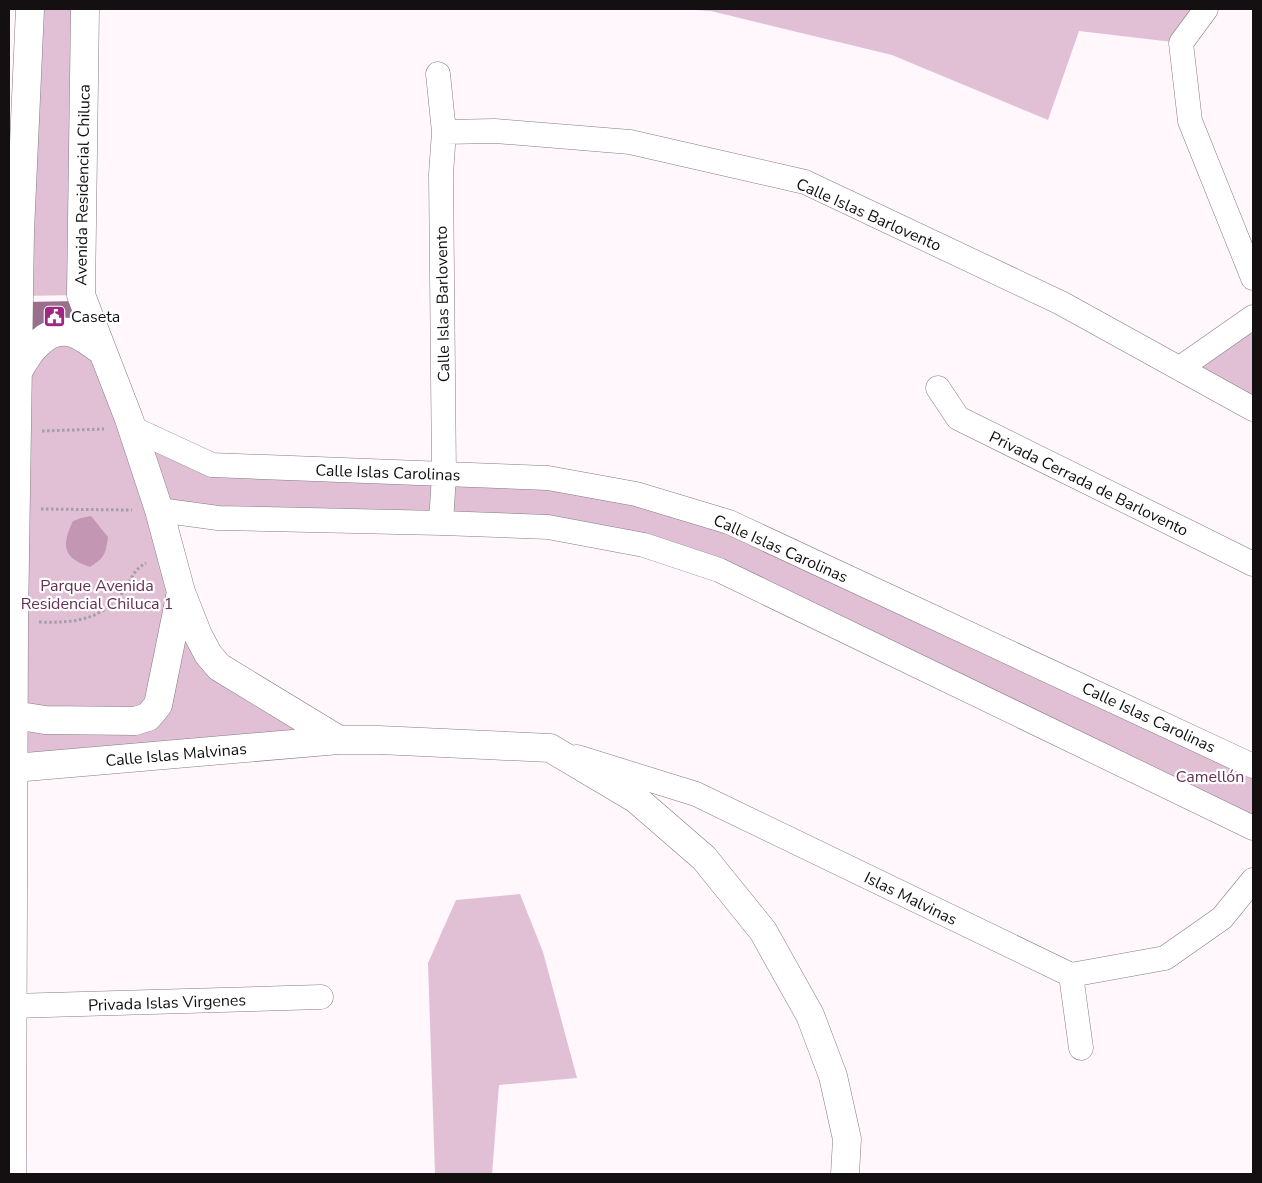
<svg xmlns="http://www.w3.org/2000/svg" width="1262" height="1183" font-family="'Nunito Sans',sans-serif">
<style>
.green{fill:#e1c0d6}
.water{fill:#c396b4}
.building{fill:#9a6f8b}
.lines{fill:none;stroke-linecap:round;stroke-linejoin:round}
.street-casing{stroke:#867b82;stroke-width:25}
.secondary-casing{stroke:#867b82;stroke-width:29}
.path{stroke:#a59ea2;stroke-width:3;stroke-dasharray:2.5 2.5;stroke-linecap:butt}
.street{stroke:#fff;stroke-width:24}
.secondary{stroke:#fff;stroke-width:28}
.labels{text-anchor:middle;stroke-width:4.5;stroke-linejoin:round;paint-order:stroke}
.street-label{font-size:16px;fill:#141012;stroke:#fff}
.poi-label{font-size:16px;fill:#141012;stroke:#fff;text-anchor:start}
.park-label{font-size:16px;fill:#662e56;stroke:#fff}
</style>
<rect width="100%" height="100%" fill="#fff7fc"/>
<path class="green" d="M30,9h55l-4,286 -62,1z
M680,9h526l-25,34 -102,-12 -31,89 -156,-65 -181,-44z
M1253,317v92l-73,-41z
M57,333l46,19 26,67 83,46 424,29 617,272v62l-609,-283 -485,-35 39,125 141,105 -325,28 4,-396z
M520,894l23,58 34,126 -78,7 -7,89h-57l-7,-211 28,-63z"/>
<path class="water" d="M91,516l17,21c-2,17 -4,21 -18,30 -27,-9 -29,-21 -17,-46l8,-3z"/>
<path class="building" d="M80,301l15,42 -61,-4 -10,-37z"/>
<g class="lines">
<defs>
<path id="street" d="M1206,9l-25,34 9,78 63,157
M438,74l6,58 -3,42 3,301 -3,48
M444,132l51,-1 135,11 175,40 256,121 192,106
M1180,368l73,-51
M938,388l20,30 295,146
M132,428l80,37 336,13 88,16 93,28 524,244
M159,510l59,8 223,5 107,4 96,18 75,25 534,258
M577,757l119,37 375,181 94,-17 57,-40 31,-38
M1071,975l10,73
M12,1006l309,-9"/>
<path id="secondary" d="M85,9l-4,286 48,124 30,91 22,82 17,43 10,19 11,13 120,73
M18,372c10,-19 29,-47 55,-39 11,4 21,12 30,19
M14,715l31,5 90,1 13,-4 10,-12 23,-113
M14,768l325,-28h40l171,8 86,51 68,59 59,73 47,84 23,61 14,63 -2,35
M12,1174l2,-552 5,-326 1,-65 10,-222"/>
</defs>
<use href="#street" class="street-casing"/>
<use href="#secondary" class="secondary-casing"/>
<path class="path" d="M42,431l62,-2
M41,509l91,1
M39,622c34,1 61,-1 83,-29 10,-12 9,-22 24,-30"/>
<use href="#street" class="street"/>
<use href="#secondary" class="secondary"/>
</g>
<defs>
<symbol id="civic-square" viewBox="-11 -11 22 22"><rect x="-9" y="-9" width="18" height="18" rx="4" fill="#9d2781" stroke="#fff"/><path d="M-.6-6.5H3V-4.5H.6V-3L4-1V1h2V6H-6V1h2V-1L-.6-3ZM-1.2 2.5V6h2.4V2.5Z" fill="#fff"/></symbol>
</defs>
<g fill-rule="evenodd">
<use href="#civic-square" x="42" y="304" width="25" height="25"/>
</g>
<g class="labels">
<g class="street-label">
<text transform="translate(82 185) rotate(-89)" y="6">Avenida Residencial Chiluca</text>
<text transform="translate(869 214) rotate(24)" y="6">Calle Islas Barlovento</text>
<text transform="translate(442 304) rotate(-91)" y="6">Calle Islas Barlovento</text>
<text transform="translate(388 472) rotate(2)" y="6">Calle Islas Carolinas</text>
<text transform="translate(1089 483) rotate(26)" y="6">Privada Cerrada de Barlovento</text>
<text transform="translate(781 548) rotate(24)" y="6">Calle Islas Carolinas</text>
<text transform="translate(1149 717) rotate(25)" y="6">Calle Islas Carolinas</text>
<text transform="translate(176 754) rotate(-5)" y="6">Calle Islas Malvinas</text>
<text transform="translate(911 898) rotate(26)" y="6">Islas Malvinas</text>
<text transform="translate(167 1002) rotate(-2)" y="6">Privada Islas Virgenes</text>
</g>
<g class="poi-label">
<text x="71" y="322">Caseta</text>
</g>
<g class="park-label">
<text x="97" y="591">Parque Avenida<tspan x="97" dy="18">Residencial Chiluca 1</tspan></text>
<text x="1210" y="782">Camellón</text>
</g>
</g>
<rect width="1262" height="1183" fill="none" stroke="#141012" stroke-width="20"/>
</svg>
